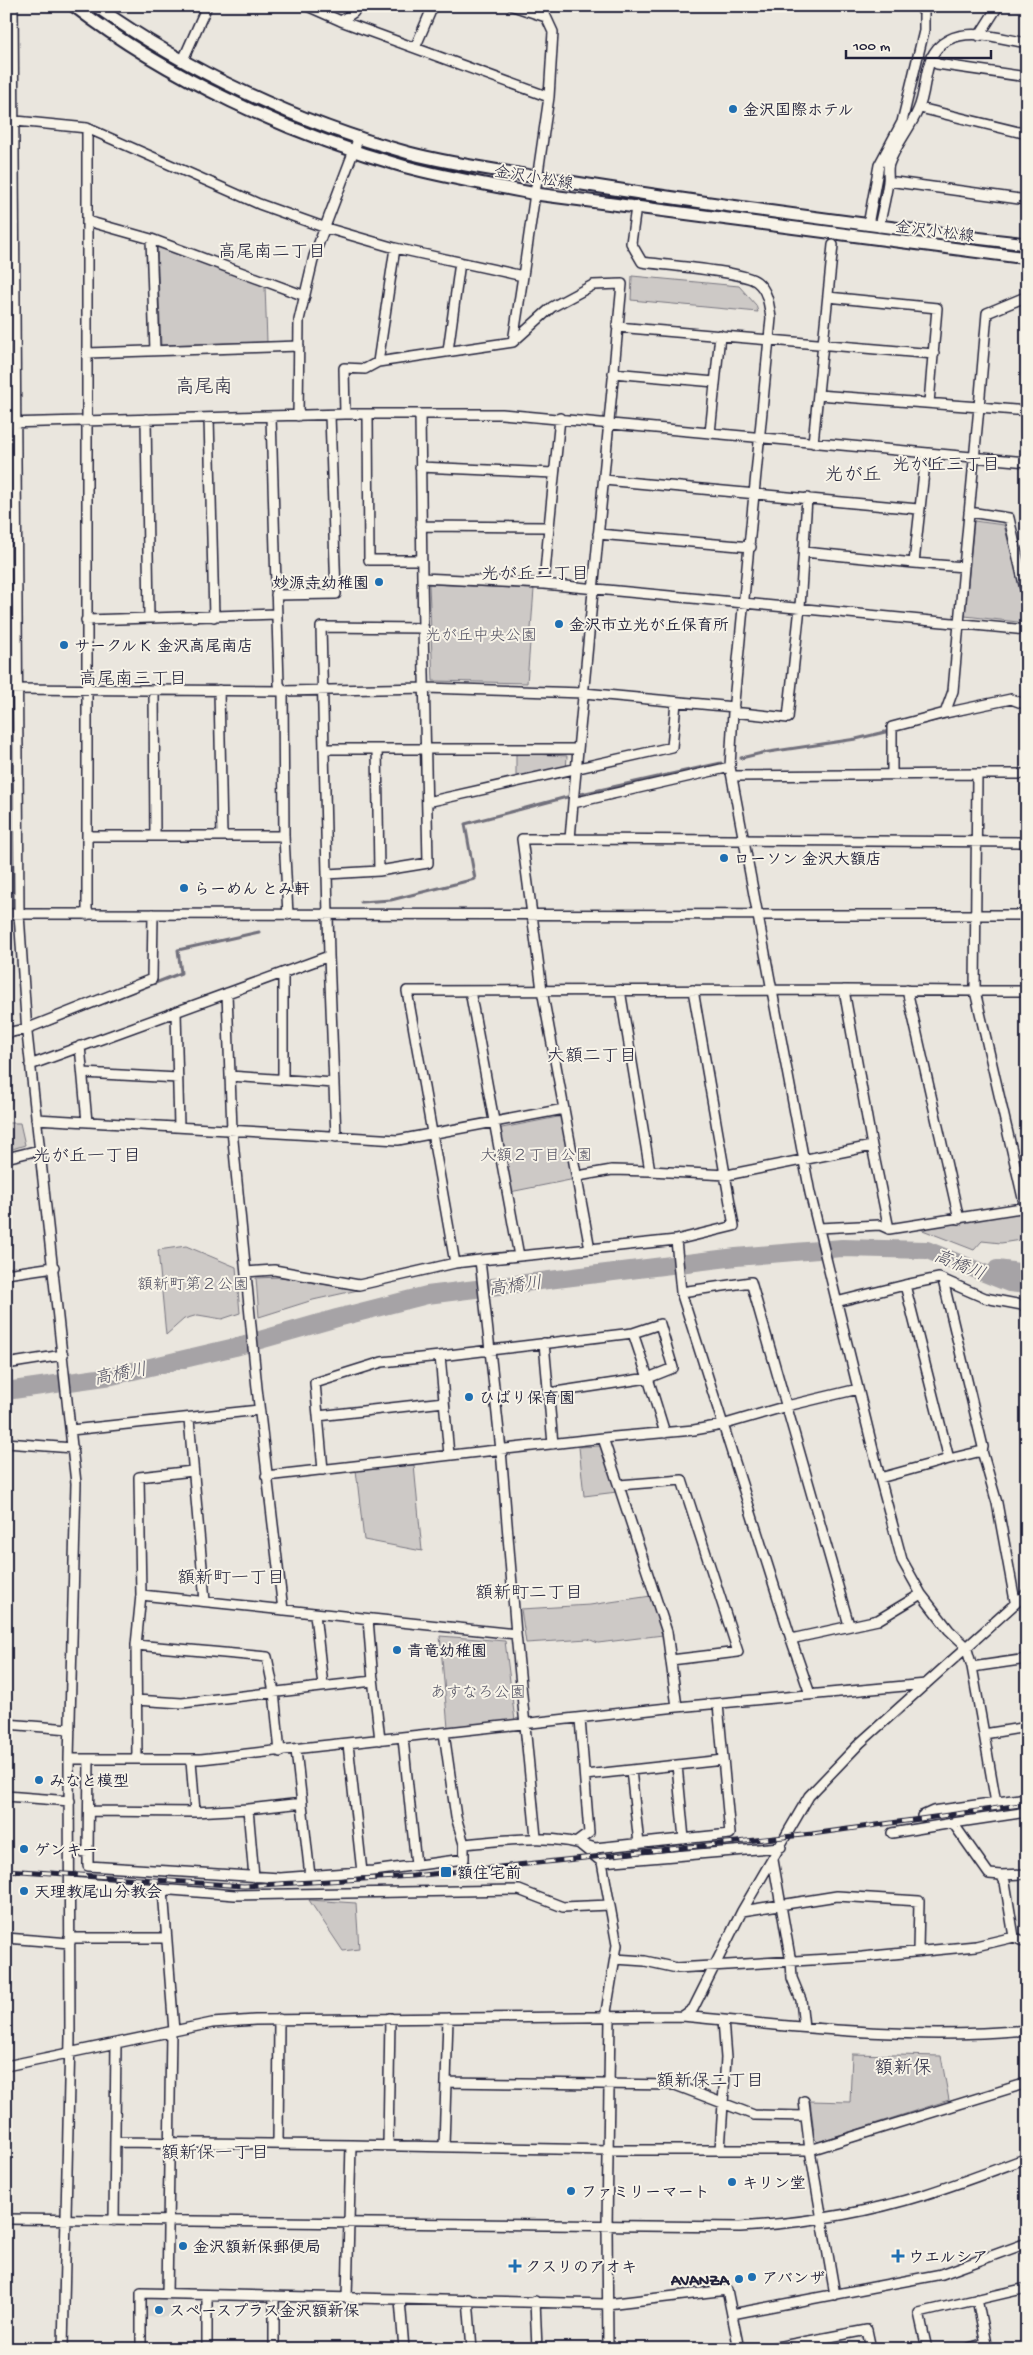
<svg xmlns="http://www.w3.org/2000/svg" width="1033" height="2355" font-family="'Gochi Hand','Klee One',sans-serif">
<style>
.built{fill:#dbd8d2}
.green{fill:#cdc9c6;stroke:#787680}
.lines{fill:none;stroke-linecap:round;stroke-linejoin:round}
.stream{stroke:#716f7b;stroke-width:3}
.river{stroke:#a6a3a6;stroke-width:18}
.minor-casing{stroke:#22223b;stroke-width:12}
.major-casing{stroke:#22223b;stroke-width:15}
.minor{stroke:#f7f3e8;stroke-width:9}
.major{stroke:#f7f3e8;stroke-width:11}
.rail-casing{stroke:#22223b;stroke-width:5}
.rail{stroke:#f7f3e8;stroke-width:3;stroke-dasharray:9;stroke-linecap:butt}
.poi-dot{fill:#1f6fb2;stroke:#f7f3e8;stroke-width:2}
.labels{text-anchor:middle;stroke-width:4;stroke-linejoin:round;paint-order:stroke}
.poi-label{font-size:16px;font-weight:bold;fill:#22223b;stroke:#f7f3e8;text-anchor:start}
.street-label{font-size:16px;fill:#22223b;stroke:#f7f3e8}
.park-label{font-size:16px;fill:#555465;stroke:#f7f3e8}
.neighbourhood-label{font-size:18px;fill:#22223b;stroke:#f7f3e8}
.water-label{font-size:18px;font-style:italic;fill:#504f60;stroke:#f7f3e8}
.quarter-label{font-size:19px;fill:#22223b;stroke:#f7f3e8}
</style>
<rect width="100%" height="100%" fill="#eae6de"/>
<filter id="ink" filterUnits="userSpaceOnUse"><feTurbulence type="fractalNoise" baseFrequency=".02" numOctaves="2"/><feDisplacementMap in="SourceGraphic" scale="10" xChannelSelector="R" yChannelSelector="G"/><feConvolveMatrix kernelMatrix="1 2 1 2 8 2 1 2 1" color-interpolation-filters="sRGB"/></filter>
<g filter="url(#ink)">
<path class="built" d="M150,2298h22v19h-27v-15z"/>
<path class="green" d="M157,246l108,40 2,56 -106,3z
M632,276l107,10 17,19 2,7 -127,-12z
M974,521l30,4 23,89v3l-9,5 -53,-6z
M429,584l105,5 -7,94 -94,-2z
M516,753l51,3 -1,14 -50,6z
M563,1116l12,63 -65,13 -13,-63z
M6,1123h14l5,22 -19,6z
M1024,1211l3,28 -26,4 -19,-2 -8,9 -54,-21z
M186,1246l50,21 4,46 -18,6 -24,-4 -14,4 -18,16 -8,-85z
M281,1277l77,13 -45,10 -54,17 -3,-39z
M601,1446l16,46 -33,4 -5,-49z
M414,1465l8,86 -58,-11 -8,-70z
M651,1596l12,39 -65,8 -10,-4 -62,4 -5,-34 69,-4z
M440,1636l65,5 10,80 -67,7z
M309,1900l47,3 3,46 -16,2z
M852,2054l89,2 8,44 -131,42 -3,-3 -5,-38 40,1z"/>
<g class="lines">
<path class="stream" d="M741,758l21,-5 94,-14 113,-27
M361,902l30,-2 84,-21 -10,-55 98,-26 158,-35
M50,1024l131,-51 -3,-23 81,-18
M6,1039l9,-3"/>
<path class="river" d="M997,1269l30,4
M6,1391l106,-15 123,-29 102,-29 90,-23 309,-38 106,-9 85,2 82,33 18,2"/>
<defs>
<path id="minor" d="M13,6l6,908 8,119 49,450 -7,276 1,279 -7,311
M307,6l34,15 13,-9 1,-6
M513,6l33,11
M341,21l208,76
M979,36l19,-30
M415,48l18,-42
M931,57l6,7 90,13
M183,60l24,-54
M920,108l107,26
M6,120l81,8 172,76 67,24 69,20 128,28 -10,66
M888,181l139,19
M636,207l-5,36 11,19c21,3 102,9 115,20 11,9 12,23 14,36l-38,394 -3,55 80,426 70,285 22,82 19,34 28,36 17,16 6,21 12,67 43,-7
M87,221l64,18 154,57
M868,225l11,-60 23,-43 22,-91v-18l-5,-7
M879,227c3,-15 7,-30 9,-45 1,-6 -1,-13 1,-18 7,-20 21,-35 29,-54 11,-23 3,-56 30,-70 22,-12 55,-1 79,3
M151,239l4,111
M523,276l26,-179 4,-65 -12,-26
M828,297l109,11 -8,95
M1027,298h-4l-36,15 -8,94 48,4
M617,327l317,27
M448,351l12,-89
M87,353l212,-7
M378,362l17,-114
M613,373l102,9
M818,395l161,12 -15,160
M345,414l-1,-46 21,1 13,-7 135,-20 39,-35 41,-22 29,-1 -49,519 157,-36
M420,414l2,164
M368,415l1,145h52
M298,416l1,-96 15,-64 45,-119
M271,417l8,267 4,7 1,145 4,79
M209,418l5,199
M146,419l3,199
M6,423l339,-9h157l525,48
M710,433l10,-98
M813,443l20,-198
M420,467l134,6
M604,480l314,29
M969,512l40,6 18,80
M421,526l128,1 11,-109
M598,534l153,13
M804,552l110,11
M544,584l5,-57
M276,595l60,-1 -6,-179
M86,620l190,-6
M6,689l277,2 143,-3 158,5 150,14
M154,690l1,146h129
M219,690l3,146
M733,712l55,6 12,-111 7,-109
M945,713l66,-14 16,6
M324,749h254
M377,749l2,122
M892,774v-47l53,-14 8,-22 11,-124 -50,-4 12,-109
M977,774h50
M427,802l245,-55 4,-45
M573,803l-3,36 457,3
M87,836h68
M327,874l52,-3 49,-8 -6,-285 122,6 483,46
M6,914l1021,1
M87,915v-787
M329,956l7,181
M283,973v107
M620,990l30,181 77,4 145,-29 -28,-156 131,1 2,-217 -245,2
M907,990l52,229
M470,991l49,265
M227,993l5,137 25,258 26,222
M176,1012l3,115
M6,1033l20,-4 126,-50 1,-65
M80,1046l7,76
M30,1065l299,-109 -8,-329 103,1
M83,1073l95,5
M230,1076l104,7
M564,1109l26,140 86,-9 5,52 110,347
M36,1119l362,21 166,-31 -22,-119 -20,-151h48
M872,1146l17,83 138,-22
M6,1158l33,-8
M578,1176l34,-6 38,1
M1025,1207l-50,-216h52
M819,1228l61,-3 9,4
M676,1240l58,-14 -41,-236
M455,1263l25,-3
M246,1272l28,-2 85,15 96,-22 -48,-272 437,-1
M6,1274l48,-7
M943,1280l40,167 -1,4
M905,1285l34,-7 46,20 42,8
M681,1292l70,-10 98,343
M836,1302l69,-17 44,174 -69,19
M544,1343l9,101
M6,1364l57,-9
M549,1393l99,-15 -15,-45
M318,1416l126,-14
M189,1419l16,182
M71,1430l188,-20
M603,1438l64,194 10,75
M6,1443l67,5
M449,1455l-9,-99 193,-23 27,-9 13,44 -25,10 17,55
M949,1459l33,-8 15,52 18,98
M323,1470l-8,-87 67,-21 58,-6
M266,1476l337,-38 91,-8 28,-5 65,-19 71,-17
M619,1485l63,-5 56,172 -67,8
M141,1595l-2,-118 54,-6
M315,1614l8,72
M136,1645l131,12 7,35 6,60
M972,1667l55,-8
M373,1678l7,62
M810,1694l-19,-55 87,-19 43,-26
M136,1700l46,3 191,-22 -5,-62
M580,1719l9,114 -12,9 25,20 15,83 -11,67 4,6 -3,209 1,122
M6,1724l64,5
M444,1733l12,84 8,27
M984,1734l12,69
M403,1738l13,127
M348,1744l14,128
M296,1750l14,126
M69,1759h132l476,-52 249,-23
M137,1759l-1,-114 5,-50 375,39
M191,1760l4,52 53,-3 6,68
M677,1765l7,74
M631,1770l8,74
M585,1775l138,-15
M6,1796l64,5
M248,1809l54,-6
M89,1811l106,1
M922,1816l11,-5 94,-13
M892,1833l61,-10
M536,1837l-20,-203 -15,-184 -21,-190 110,-11
M70,1851l18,1v14l192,12 93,-7 91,-12v-15c46,-4 86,-11 131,4l135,-14 -12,-130
M88,1852l1,-93
M773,1860l18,102 1,16 9,22 3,27
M602,1862l179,-15
M1001,1875l26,-1
M70,1882l165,13 284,-5 44,17 47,-2
M163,1890l11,141
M742,1911l95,-15 82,5 -1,50
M1014,1937l-9,-55 -4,-7 -12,-1 -36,-51 74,-11
M6,1938l64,5
M69,1938h97
M615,1959l30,2 32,7 185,-11 114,-11 38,-9 13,6
M683,2016c114,11 229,25 344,14
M6,2066l206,-43 43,-3 428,-4 10,-7 49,-98 67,-115 51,-53 167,-150
M446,2082l229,3 79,30 52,1
M804,2101l6,49 25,145
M115,2142l236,3
M278,2144l1,-125
M388,2145l2,-127
M444,2146l4,-128
M720,2150l6,-92 -3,-38
M6,2219l734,8c62,-4 123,-13 183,-32 35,-11 69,-24 104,-37
M114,2221l2,-178
M167,2294l4,-262
M274,2296v53
M347,2298l4,-153 258,5h201l217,-67
M468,2299l4,50
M977,2299l10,50
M400,2300l4,49
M535,2301l2,48
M732,2314l210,-40 85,-31
M141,2349v-56l466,11 120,-14 12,59
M207,2349v-54
M766,2349l101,-19 4,19
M927,2349l-8,-36 108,-25
M966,2349l20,-6"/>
<path id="major" d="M74,6c94,72 215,128 329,160 44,12 89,19 133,28l491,64
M96,6c93,66 203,117 313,147 42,11 86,17 129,24 50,8 100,16 150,23 113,16 225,31 339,44"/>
</defs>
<use href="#minor" class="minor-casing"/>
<use href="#major" class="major-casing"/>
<use href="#minor" class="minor"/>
<use href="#major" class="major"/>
<defs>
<path id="rail" d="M6,1870l238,16 169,-10 399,-42 215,-30"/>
</defs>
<use href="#rail" class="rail-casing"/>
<use href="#rail" class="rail"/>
</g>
</g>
<g class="poi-dot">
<circle cx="733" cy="109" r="5"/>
<circle cx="379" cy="582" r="5"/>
<circle cx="559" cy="624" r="5"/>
<circle cx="64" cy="645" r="5"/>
<circle cx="724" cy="858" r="5"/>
<circle cx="184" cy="888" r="5"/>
<circle cx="469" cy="1397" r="5"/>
<circle cx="397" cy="1650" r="5"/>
<circle cx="39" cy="1780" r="5"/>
<circle cx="24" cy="1849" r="5"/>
<rect x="440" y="1866" width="12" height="12" rx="2.5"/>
<circle cx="24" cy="1891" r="5"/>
<circle cx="732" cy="2182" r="5"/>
<circle cx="571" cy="2191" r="5"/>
<circle cx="183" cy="2246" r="5"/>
<path d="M895.5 2248.5h5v5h5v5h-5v5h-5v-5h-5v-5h5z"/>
<path d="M512.5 2258.5h5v5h5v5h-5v5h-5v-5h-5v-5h5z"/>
<circle cx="752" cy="2277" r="5"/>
<circle cx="739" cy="2279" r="5"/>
<circle cx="159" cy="2310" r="5"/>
</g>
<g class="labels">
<g class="poi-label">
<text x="743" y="115">金沢国際ホテル</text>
<text x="369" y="588" text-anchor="end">妙源寺幼稚園</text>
<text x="569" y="630">金沢市立光が丘保育所</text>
<text x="74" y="651">サークルＫ 金沢高尾南店</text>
<text x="734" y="864">ローソン 金沢大額店</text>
<text x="194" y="894">らーめん とみ軒</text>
<text x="479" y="1403">ひばり保育園</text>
<text x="407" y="1656">青竜幼稚園</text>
<text x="49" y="1786">みなと模型</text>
<text x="34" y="1855">ゲンキー</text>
<text x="457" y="1878">額住宅前</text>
<text x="34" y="1897">天理教尾山分教会</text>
<text x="742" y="2188">キリン堂</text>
<text x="581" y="2197">ファミリーマート</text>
<text x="193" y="2252">金沢額新保郵便局</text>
<text x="908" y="2262">ウエルシア</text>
<text x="525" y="2272">クスリのアオキ</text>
<text x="762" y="2283">アバンザ</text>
<text x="729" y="2285" text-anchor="end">AVANZA</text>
<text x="169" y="2316">スペースプラス金沢額新保</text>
</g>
<g class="street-label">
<text transform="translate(534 176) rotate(9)" y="6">金沢小松線</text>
<text transform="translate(935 230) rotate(7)" y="6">金沢小松線</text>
</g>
<g class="park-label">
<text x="481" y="640">光が丘中央公園</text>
<text x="536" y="1160">大額２丁目公園</text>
<text x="193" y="1289">額新町第２公園</text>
<text x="478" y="1697">あすなろ公園</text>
</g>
<g class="neighbourhood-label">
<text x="272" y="257">高尾南二丁目</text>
<text x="946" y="470">光が丘三丁目</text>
<text x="535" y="579">光が丘二丁目</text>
<text x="133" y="684">高尾南三丁目</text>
<text x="592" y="1061">大額二丁目</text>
<text x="87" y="1161">光が丘一丁目</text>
<text x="231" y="1583">額新町一丁目</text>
<text x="529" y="1598">額新町二丁目</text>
<text x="710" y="2086">額新保二丁目</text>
<text x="215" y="2158">額新保一丁目</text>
</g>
<g class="water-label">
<text transform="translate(960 1264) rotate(22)" y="6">高橋川</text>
<text transform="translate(515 1285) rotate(-7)" y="6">高橋川</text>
<text transform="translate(120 1373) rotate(-11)" y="6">高橋川</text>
</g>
<g class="quarter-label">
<text x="204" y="392">高尾南</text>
<text x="853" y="480">光が丘</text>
<text x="903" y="2073">額新保</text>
</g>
</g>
<rect width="1033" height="2355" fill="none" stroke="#f7f3e8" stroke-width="25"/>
<rect x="12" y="12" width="1008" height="2330" fill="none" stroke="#22223b" stroke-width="2" filter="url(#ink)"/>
<path d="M846 50v8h145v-8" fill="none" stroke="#22223b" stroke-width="2.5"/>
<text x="853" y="50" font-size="15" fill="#22223b" stroke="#f7f3e8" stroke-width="4" paint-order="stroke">100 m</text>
</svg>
